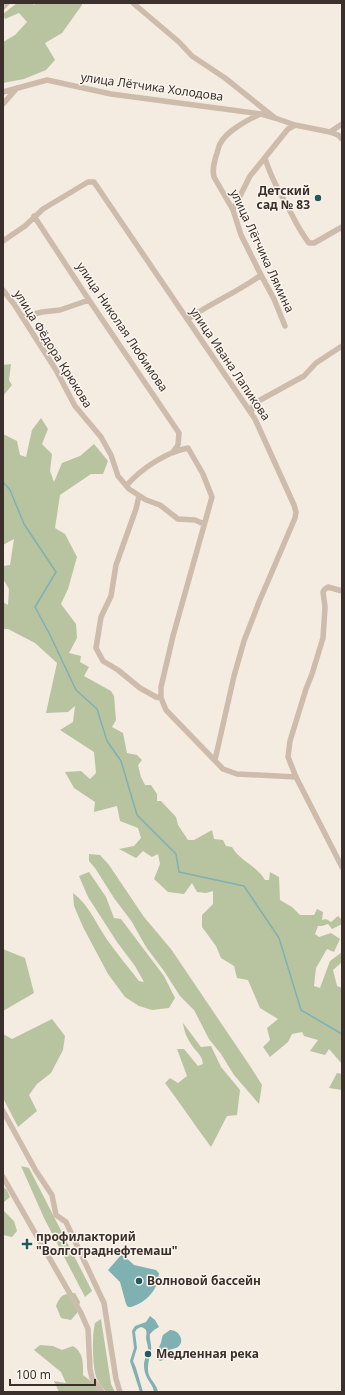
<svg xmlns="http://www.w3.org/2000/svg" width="345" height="1395" font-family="'Noto Sans',sans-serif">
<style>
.green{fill:#b8c4a0}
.water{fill:#7fb0b2}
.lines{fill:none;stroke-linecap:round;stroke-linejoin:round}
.stream{stroke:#7fb0b2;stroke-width:1.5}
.minor{stroke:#cdbbac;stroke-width:5.5}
.poi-dot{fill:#1f5a5e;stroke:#fbf5ee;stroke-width:1.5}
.labels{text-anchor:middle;stroke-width:3;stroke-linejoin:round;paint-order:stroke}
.street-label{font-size:12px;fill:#3b302b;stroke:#fbf5ee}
.poi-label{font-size:12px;font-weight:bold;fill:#3b302b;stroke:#fbf5ee;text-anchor:start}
</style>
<rect width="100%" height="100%" fill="#f4ebe1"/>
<path class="green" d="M17,3h16l1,2 2,-2h46v2l-20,28 -17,10 10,17 -9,10 -22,9 -21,4v-41l12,-7 12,-13 -8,-9 -14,6 -2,-5z
M11,364l-2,16 3,5 -9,11v-31z
M41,418l7,11 -6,15 10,10 -2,17 4,11 8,-19 18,-7 14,-12 14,17 -5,13h-12l-31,21 -5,33 10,6 12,23 -9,32 -7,15 15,20 1,14 -8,15 12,3 -1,6 9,5 -5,9 27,15 3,5 2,24 -4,7 11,6 4,20 10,2 5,5 -4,5 3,12 4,8h6l6,9v7h4l15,16 2,8 10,15h6l18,-10 2,9 9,1 3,6 6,1c8,14 25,19 33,33h4l1,-8 9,5 1,23 12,7 8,8h14l3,-6 6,3 -1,8 4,-1 5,3 7,-6 4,4v4l-10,5 -4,-5 -6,2h-4l-3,8 4,3 12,-4 9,6 -6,13 -7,-3 -11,19 -2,18 6,2 10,-27 12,-9v10l-9,8 4,16 5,2v76l-13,-15 -4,6 -15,-4 8,-11 -14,-4 -2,-4 -10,2 -4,8 -18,15 -7,-10 7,-7 -3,-12 11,-9 -18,-11 -12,-28 -11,-2 -3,-12 -13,-8 -5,-12 -14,-19v-12l11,-11v-13l-7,2 -9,-1 -5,-9 -8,11 -16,-2 -14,-13 6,-15 -2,-10 -6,3 -9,-6 -7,7 -17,-9 15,-3 7,-8 -3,-10 -18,-7 -3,-15 -23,6 1,-10 -21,-14 -9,-16 16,-1 9,8 6,-6 -2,-21 -34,-22 13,-8 2,-16 -7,6 -22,1 11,-50 -22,-20 -27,-14h-5v-27l5,3 1,-16 -6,-10v-13l7,-1 4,-26 -11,6v-111l14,7 3,14 6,2 6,-27z
M89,854l11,1 9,10 35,52 27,32 79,117 12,19 -3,19 -25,-29 -13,-21 -12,-15 -15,-29 -14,-14 -16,-25 -18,-24 -14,-25 -18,-24 -19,-30 -6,-7z
M89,872l17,25 8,21 7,1 43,57 11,22 -6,10 -17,2 -13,-4 -14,-9 -17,-23 -25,-47 -9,-21 -1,-13c17,13 23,31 35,48 10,14 21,27 31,40l5,1 -9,-16 -18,-24 -29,-45 -9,-21z
M3,949l22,9 9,35 -31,18z
M52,1019l13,17 -2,14 -12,23 -14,11 -8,11 8,16 -19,16 -15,-29v-64l9,5z
M183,1023l18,24 10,-1 10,21 19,23 -3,25 -10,1 -16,31c-16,-21 -30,-43 -46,-64l5,-5 8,5 9,-7 -10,-27h7l14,17 5,-2c-1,-9 -5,-10 -10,-17 -5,-7 -9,-15 -10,-24z
M337,1073l5,1v16l-13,-2z
M21,1166l8,2 63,123 -7,6 -41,-79z
M3,1187l4,3 3,7 -6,5v9l10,10 3,10 -5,6 -9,-2z
M75,1293l5,9 -3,11 -6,7 -10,-2 -5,-12c5,-11 6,-12 19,-13z
M101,1319l10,65 4,8h-9c-3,-4 -7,-8 -9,-13 -5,-10 -5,-45 -2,-56z
M40,1345l13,1 9,4 11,-4c11,7 10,17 10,29l9,7 7,10h-40l-5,-11 12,2 -5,-11 -27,-22z"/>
<path class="water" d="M122,1254l12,11 22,5 3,3c-1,17 -12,29 -28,34h-3l-2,-3 -6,-22 -12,-12z
M150,1316l5,4 4,7 -5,3 -4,4c-1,5 2,10 1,16 -1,9 -5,15 -2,25 3,7 8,10 9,17h-4c-1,-9 -10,-13 -10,-27 0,-5 3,-10 4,-16 0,-4 -2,-8 -2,-12 1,-6 1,-8 -5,-10l-4,2 -2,3 2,16 -4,13 3,7 7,24h-3l-10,-31 4,-13 -2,-17 3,-5 11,-4z
M170,1330c8,0 15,9 9,16 -3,3 -8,2 -11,6 -2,2 -3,6 -5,8l-3,1c-7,-7 -3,-9 0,-16 2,-3 1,-6 3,-10z"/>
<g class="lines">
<path class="stream" d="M3,482l7,8 14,34 32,48 -21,35 15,28 26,55 21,19 10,32 14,20 16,54 39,39 3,18 65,14 35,52 22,72 41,24"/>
<path class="minor" d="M133,3l46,39 13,14 33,22 50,40 20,7 35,7 8,3 4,4
M3,7l4,-4
M3,92l44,-12 64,14 150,20 14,4
M3,104l14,-16
M260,114c-12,6 -34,17 -40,30 -2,3 -2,8 -4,12 -2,8 -4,13 -2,21l19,33 8,25 20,40 13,24 11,27
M330,132l12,-8
M265,158c6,20 16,37 26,55 5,10 11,21 18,30h5l28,-16
M233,210l17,-34 38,-47 7,-4
M34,216l55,84 90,133 -1,12 -5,7
M3,241l22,-15 18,-17 45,-27h6l161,237 39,86 2,7 -1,6 -36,84 -15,39 -10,35 -19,84
M3,290l11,14 42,66 19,36 26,31 10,18 7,21 11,13 17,11 14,5 18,14 17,1 9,4
M22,317l20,-5 18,-2 29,-10
M188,319c23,-16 50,-27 73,-44
M251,413l2,-9 51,-28 12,-13 26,-17
M127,485c14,-16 39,-33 61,-37l15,26 9,23 -39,139 -12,51v11l5,12 57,59 14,5 59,3
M139,496l-3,13 -20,56 -5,31 -10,21 -5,31 7,13 15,9 22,18 16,9 5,1
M342,591l-14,-4 -3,2 -2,3 2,15 -2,31 -11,36 -6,15 -16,52 -2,16 8,20 46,90
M3,1111l33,60 16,24 4,20 10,7 38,81 12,76 4,13
M3,1177l78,136 7,16 2,40 2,9 10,14"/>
</g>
<g class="poi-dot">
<circle cx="318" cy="198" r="4"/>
<path d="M25 1238h4v4h4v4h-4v4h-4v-4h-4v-4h4z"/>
<circle cx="139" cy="1281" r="4"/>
<circle cx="148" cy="1354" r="4"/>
</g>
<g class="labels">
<g class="street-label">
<text transform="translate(152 87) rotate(8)" y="4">улица Лётчика Холодова</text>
<text transform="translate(262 251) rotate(65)" y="4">улица Лётчика Лямина</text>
<text transform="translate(122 327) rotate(56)" y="4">улица Николая Любимова</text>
<text transform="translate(53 349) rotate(58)" y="4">улица Фёдора Крюкова</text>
<text transform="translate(230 364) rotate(56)" y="4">улица Ивана Лапикова</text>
</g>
<g class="poi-label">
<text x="310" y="195" text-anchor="end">Детский<tspan x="310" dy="14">сад № 83</tspan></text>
<text x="36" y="1241">профилакторий<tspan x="36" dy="14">"Волгограднефтемаш"</tspan></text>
<text x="147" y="1285">Волновой бассейн</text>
<text x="156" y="1358">Медленная река</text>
</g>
</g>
<rect width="345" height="1395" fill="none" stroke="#3b302b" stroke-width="8"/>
<path d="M10 1379v6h85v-6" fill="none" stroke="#3b302b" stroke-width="2"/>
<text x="16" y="1379" font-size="12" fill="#3b302b" stroke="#fbf5ee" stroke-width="3" paint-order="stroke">100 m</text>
</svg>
